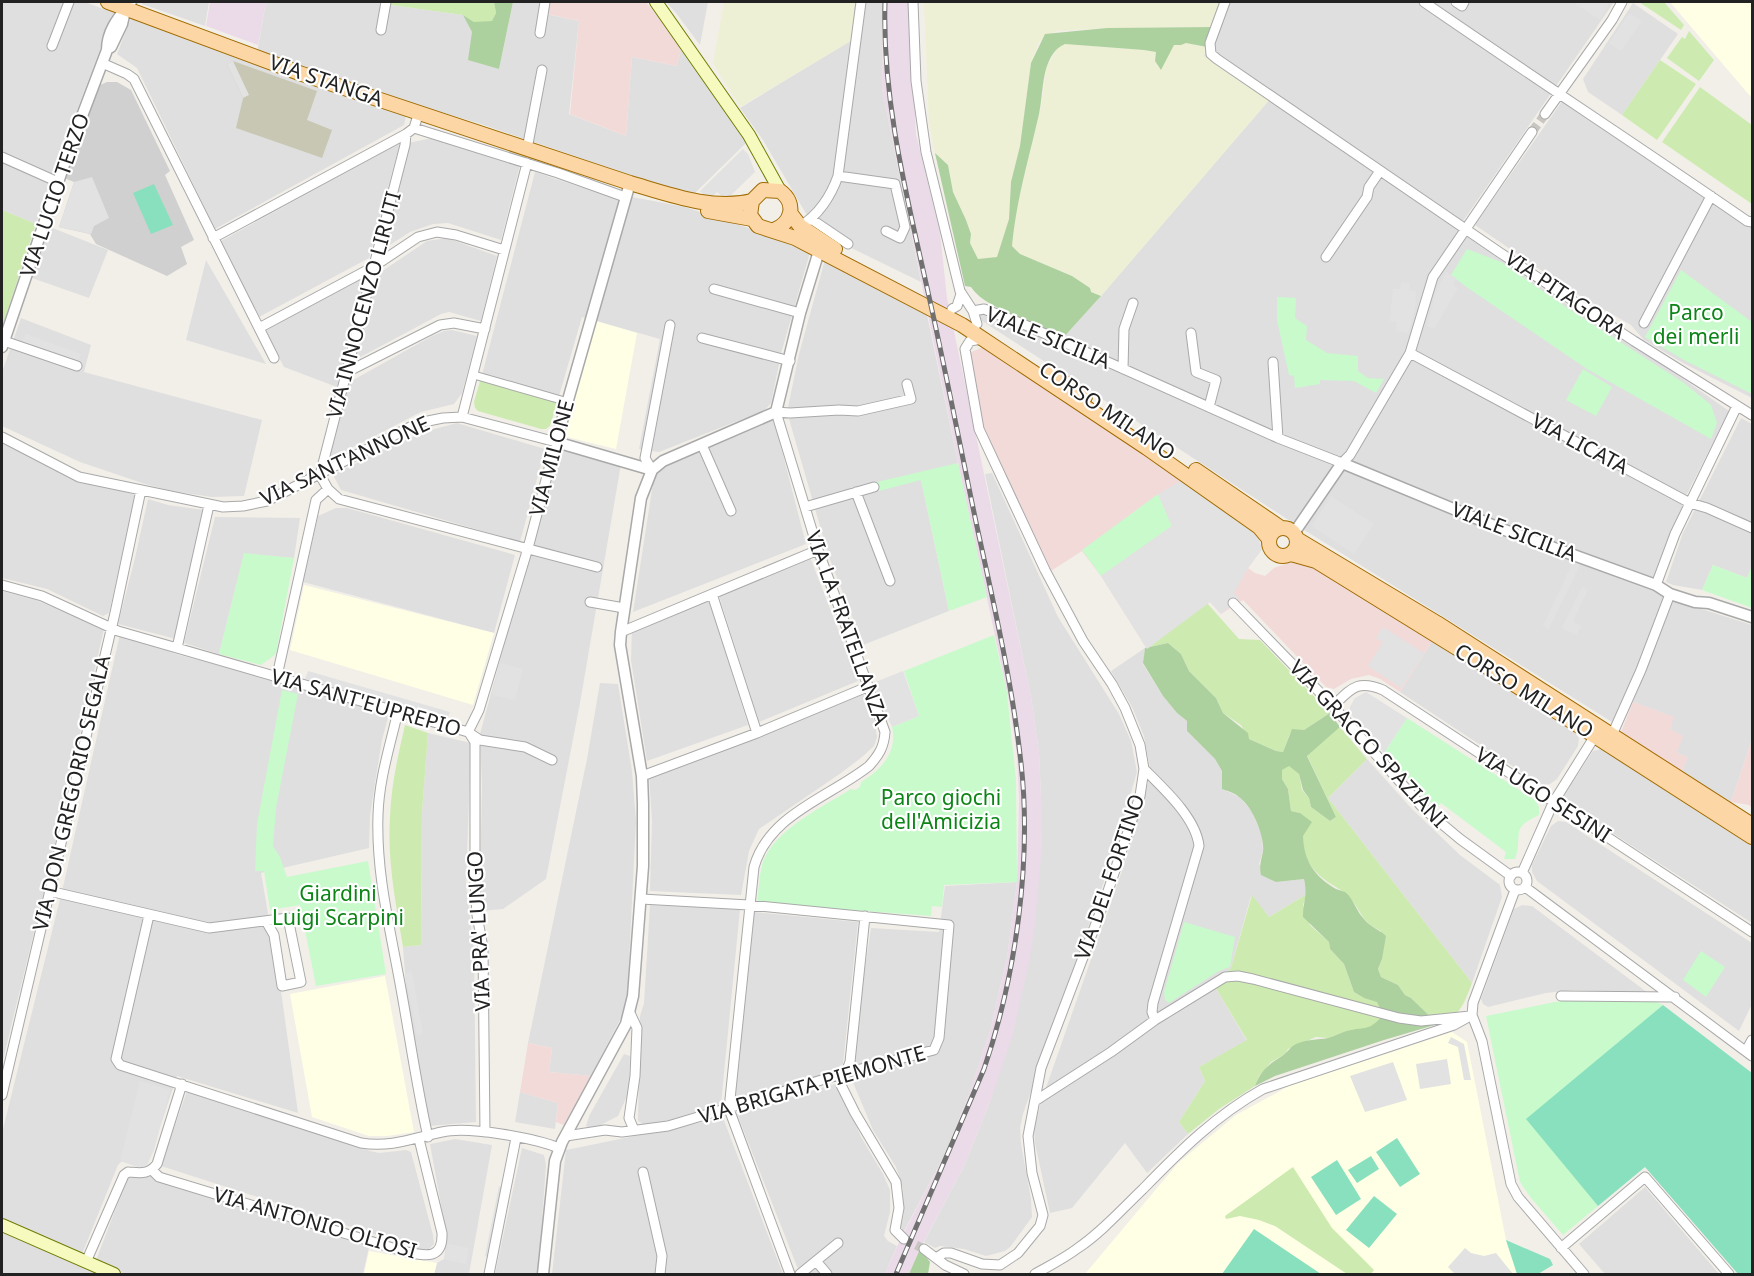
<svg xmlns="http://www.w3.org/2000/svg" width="1754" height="1276" font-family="'Noto Sans',sans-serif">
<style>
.residential{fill:#e0dfdf;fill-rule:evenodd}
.commercial{fill:#f2dad9}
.industrial{fill:#ebdbe8}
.education{fill:#ffffe5}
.religious{fill:#d0d0d0}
.construction{fill:#c7c7b4}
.farmland{fill:#eef0d5}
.grass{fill:#cdebb0}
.forest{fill:#add19e}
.park{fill:#c8facc}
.pitch{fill:#88e0be}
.parking{fill:#e2e2e2}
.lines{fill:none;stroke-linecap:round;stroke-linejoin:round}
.minor-tunnel{stroke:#c8c6c1;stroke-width:9;stroke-dasharray:9 4.5;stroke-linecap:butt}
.pedestrian-casing{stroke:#a9a9a9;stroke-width:9}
.minor-casing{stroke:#a9a9a9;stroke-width:11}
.tertiary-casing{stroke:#a9a9a9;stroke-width:13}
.secondary-casing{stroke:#707d05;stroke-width:14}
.primary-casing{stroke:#a06b00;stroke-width:16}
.pedestrian{stroke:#fff;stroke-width:7}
.minor{stroke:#fff;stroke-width:9}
.tertiary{stroke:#fff;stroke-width:10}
.secondary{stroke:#f7fabf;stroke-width:12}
.primary{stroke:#fcd6a4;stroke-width:14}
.rail-casing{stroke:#707070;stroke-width:5}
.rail{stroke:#fff;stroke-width:3;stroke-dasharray:9;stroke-linecap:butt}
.labels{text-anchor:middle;stroke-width:4.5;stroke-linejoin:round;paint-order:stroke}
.street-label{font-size:21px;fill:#222;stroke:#fff}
.park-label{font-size:21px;fill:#0c8416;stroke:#fff}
</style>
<rect width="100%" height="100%" fill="#f2efe9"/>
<path class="residential" d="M2,2h83l29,11 -63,165 -15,46 -34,-14z
M142,2h67l-4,24 -63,-22z
M266,2h125v3l72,10 36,54 14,-67h35l-2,12 33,7 -10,93 57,22 6,-79 45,9 4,-16 65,92 -1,2 -53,52 -211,-72 -183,-55 -41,-16z
M666,2h42l-8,43 -24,-32z
M855,2h28l-1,86 39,194 -84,-41 -29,-24 -45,-77 -23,-32 110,-67z
M1222,2h392l-153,222v8l9,7 93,63 109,69 57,40 -43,85 -33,94 12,6 -25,65 -28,61 -311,-194 -319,-207 -4,-4 3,-4h4l77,26 39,-43 169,-197 -66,-43z
M1633,3l45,31 -56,81 -34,-23 -5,-13z
M131,18l210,77 65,21 -2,9 -189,104 -78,-161 -20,-14zM316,91l-10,30 16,37 -85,-30 6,-30z
M1563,100l146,97 43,31v170l-69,-35 -39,-23 -13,-15 -61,-35 -95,-65z
M432,138l88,27 -19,75 -53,-17 -15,1 -23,8 -28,18 26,-107z
M400,143l-31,115 -110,59 -38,-76z
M535,172l81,27 16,-2 53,10 126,42 -29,101 -11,53 -6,7 -106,42 -20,-3 21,-110 -78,-22 -23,79 -77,-21z
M50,227l58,23 -19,48 -57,-20z
M447,238l50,18 -16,65 -32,-9 -8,2 -88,47 22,-85 52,-35z
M826,256l100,54 32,153 -37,17 28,131 -86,34 -34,-88 -42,-145 12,-58z
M206,260l60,104 -80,-24z
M365,276l-28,111 -53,-20 -19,-36z
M21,318l70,27 -7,27 178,48 -18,76 -32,1 -41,-6 -26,-7 -65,-22 -78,-36v-54z
M452,330l25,6 -15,57 -8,11 -33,8 -93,48 18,-76 86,-48 12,-5z
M1741,418l11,6v142l-5,12 -34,-13 -11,25 -29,-5 -7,-3 17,-49z
M774,420l32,124 -173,68 23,-148z
M457,423l88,26 -25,93 -179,-52 -8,-15 53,-27 41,-17z
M2,441l73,34 60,20 -26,118 -6,3 -56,-27 -45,-11z
M558,447l63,17 -41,239 -34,176 -43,30 -21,2 -2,-27 2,-98 -2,-52z
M992,473l66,144 61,97 12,27 6,31 -27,92 -87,250 -3,14 1,16 10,55 1,18 -21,29 -6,5 -19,5 -22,-7 -24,-3 -5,2 -11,-6 41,-78 26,-65 50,-300 -2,-46 -8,-56 -46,-223z
M148,499l20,6 36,5 -28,129 -58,-15 17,-66z
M336,508h11l168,47 -21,78 -191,-51 15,-66z
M215,517l85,1 -6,40 -50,-4 -25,100 -35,-11z
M810,557l48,124 -99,41 -40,-126z
M2,591l34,9 68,29 -58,254 -44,181z
M709,599l39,126 -101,36 -16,-101 1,-33z
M1673,600l79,25v114l-21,63 -49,-30 5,-15 -10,-4 -7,-24 3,-12 -40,-15z
M120,634l59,21 93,24 117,35 -7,26 -7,43 -5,33 -1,32 -108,25 18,104 19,136 -121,-37 -29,87 -26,-2 -4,4 -36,89 -80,-34v-87l61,-246z
M1432,641l143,92 4,5 -1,8 -21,33 -7,5 -9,1 -141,-93z
M1145,648l-2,16 20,32 14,17 10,8v10l28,28 7,12v18l18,8 12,15 10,23 1,17 -4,12 17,18 28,-3 3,15 -38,23 -18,-21 -20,72 -17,17 33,56 -48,26 6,14 -26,41 9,12 -41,39 -22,-30 -53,65 -22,5 -15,-70 -1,-14 7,-27 82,-234 28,-95 -7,-37 -12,-29 -21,-36z
M600,683l18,1 14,87 4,50 -9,180 -1,7 -35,68 -42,-4 3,-24 -24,-5 59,-284z
M863,694l11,26 3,17 -3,9 -12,11 -21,16 -82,56 -10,22 -8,44 -91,-4 2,-70 -3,-46 111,-40z
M428,733l43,10 -5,141 8,67 2,171 -47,4 -22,-126 -4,-53 18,-2 1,-133z
M1601,749l151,97v77l-191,-123 32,-49z
M1367,759l45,50 48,46 40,30 2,12 -30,86 -144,-185z
M1558,821l8,1 186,121v61l-13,27 -202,-150 -5,-9v-7l19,-39z
M1017,882l-10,76 -17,73 -20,61 -25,62 -42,79 -3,-2 4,-17 -1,-26 -7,-21 -23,-37 -24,-57 22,-145 68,4 6,-46z
M650,905l90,4 -19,195 -73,23 -10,-6 2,-105 4,-13z
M1522,905l10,1 116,87 -75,-3 -27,3 -58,14 -5,-3 -2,-5 33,-90z
M754,912l104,10 -15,142 -19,11 -89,25z
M624,1054l6,2 -1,36 -11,24 -25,13 -7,-3 3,-10z
M838,1083l23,54 22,37 7,16v22l-6,24 4,5 9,5 -12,28h-87v-5l-61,-155z
M188,1088l182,63 9,2 27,-3 5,2 22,83 1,9 -5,5h-9l-259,-83z
M520,1092l38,11 -3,26 -40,-7z
M723,1118l60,156h-231l14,-124z
M455,1139l37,6 -23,129h-35l3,-11 7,-4 3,-21 -17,-94z
M522,1148l22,7 2,10 -8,109h-43z
M129,1174l22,3 218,70 -6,27h-237l-31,-11z
M1645,1187l74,87h-114l-26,-30z
M2,1233l66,27 35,14h-101z"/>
<path class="commercial" d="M548,2h98l24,30 11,18 -4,16 -45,-9 -6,79 -56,-22 9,-93 -32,-7z
M983,347l166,107 110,86 3,9 -14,19 7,5 10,3 9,-8 20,-7 16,4 122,76 -32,51 -20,-13 -11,-4 -18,4 -17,10 -8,-2 -83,-87 -22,14 -11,-12 -63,47 -46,-73 -19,-25 -31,20 -63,-123 -19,-95z
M1633,702l41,15 -4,12 13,7 -6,17 11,4 -6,15 -61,-40z
M1752,739v69l-3,-3 -18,-3z
M528,1043l24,5 -3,24 42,4 -27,49 -8,-3 2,-19 -38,-11z"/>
<path class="industrial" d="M210,2h56l-8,43 -52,-19z
M883,2h27l6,132 24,99 7,65 84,399 8,56 2,46 1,44 -7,81 -6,38 -17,75 -21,62 -26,65 -45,85 -11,25h-24l15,-34 45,-86 25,-62 20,-61 17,-73 10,-76 2,-82 -2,-45 -8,-54 -51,-238 -76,-375z"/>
<path class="education" d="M1670,2h82v92l-2,2z
M596,321l41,12 -21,116 -53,-13z
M304,585l190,48 -21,72 -183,-55z
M385,976l29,156 -27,4h-18l-57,-19 -22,-123z
M1452,1032l15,10 39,198 11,34h-432l93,-111 58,-48 53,-29z
M369,1251l68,12 -3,11h-70z"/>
<path class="religious" d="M107,82h10l14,8 39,81 -5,4 29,65 -13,7 6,17 -20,12 -71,-32 -6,-10 -31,-7 15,-45 -10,-4 34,-92z"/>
<path class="construction" d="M233,61l84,30 -10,29 25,10 -10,28 -86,-30 7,-30 -16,-34z"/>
<path class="farmland" d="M724,2h131l-4,39 -111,66 -27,-44z
M924,2h298l-8,25 -107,1 -51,3 -17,11 -8,21 -11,83 -9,36 -2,37 -12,38 -19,2 -8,-16 1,-9 -5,-14 -13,-28 -5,-27 -13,-12 -6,-29z
M1186,43l21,4 -3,9 66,43 -169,197 -10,-4 -1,-4 -18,-12 -52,-22 -8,-8 2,-27 28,-117 4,-33 11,-21 8,-4 79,6 12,2 -1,9 14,-10 5,-6h7z"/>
<path class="grass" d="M391,2h103l2,11 -4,9h-18l-11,-7 -72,-10z
M1639,2h25l20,23 -3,5z
M1689,31l25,29 -15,21 -32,-23 15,-21 3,2z
M1660,60l36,24 -39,56 -35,-25z
M1700,87l52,38v79l-90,-62z
M2,210l34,14 -34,103z
M480,381l77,22 -7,23 -4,3h-5l-63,-18 -3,-3 -1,-6z
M1207,603l32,36 21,1 70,73 -26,17 -14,3 -7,19 -7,-1 -27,-12 -8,-14 -18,-12 -7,-15 -27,-27 -8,-17 -13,-11 -23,5z
M405,725l23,8 -6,79 -1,133 -18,2c-7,-43 -16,-86 -13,-130 1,-31 8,-62 15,-92z
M1340,727l27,32 -39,39 144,185c-7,19 -13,36 -34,41l-27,-26 -6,-3 -7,-10 -17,-8 -3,-8 4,-10 -1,-28c-22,-10 -19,-22 -34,-36 -6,-6 -16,-10 -23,-16 -25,-19 -20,-38 -24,-66l-9,-2 -3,-22 -6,-10v-10l7,-4 10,9 3,16 7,8 2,9 19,14 6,-4 -29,-62z
M1307,894l-4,11 7,20 19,17 1,7 14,15 10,28 10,6 13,3 6,15 -9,10 -11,4h-13l-22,8 -12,-1 -28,12 -3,5 -14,8 -12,14 -4,10 -36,23 -31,25 -9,-12 26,-41 -6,-14 48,-27 -33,-55 17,-17 21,-73 17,22z
M1293,1167l39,61 42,42 -3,4h-24l-72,-48 -16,-6 -19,-4 -14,3 -1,-3z"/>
<path class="forest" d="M494,2h19l-14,67 -31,-9 4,-28 -9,-17 11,7 18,-1 4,-8z
M1214,27l-7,20 -21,-4 -5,2h-7l-13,25 -6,-9 1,-9 -12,-2 -79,-6c-11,5 -15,13 -19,25 -4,14 -4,31 -7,45 -10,44 -23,87 -27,132l8,8 52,22 18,12 1,4 10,4 -39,43 -18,-7 1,-4c-22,-10 -61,-21 -74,-41l-6,-1 -30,-133 13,12 5,27 13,28 5,14 -1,9 8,16 19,-2 12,-38 2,-37 9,-36 11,-83 14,-29 62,-6z
M1168,643l13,11 8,17 27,27 7,15 25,20 1,6 27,12 7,1 9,-23 12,1 26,-17 10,14 -33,29 29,61 -6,4 -19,-14 -2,-9 -6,-8 -4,-16 -10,-8 -7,4v9l6,10 3,22 9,2 12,9 -9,14c1,25 11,40 33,53 3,1 6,2 9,3 9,7 11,19 19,27 6,8 15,10 22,17l-4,23 -4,10 3,8 17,8 7,10 6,3 27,26 -54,16 -109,36 -20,10c6,-16 13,-21 27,-30 6,-4 8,-9 14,-12 11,-5 21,-4 32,-6 8,-2 15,-7 23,-8 17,-3 19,0 32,-15l-6,-13 -13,-4 -10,-6 -10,-28 -14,-15 -1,-7 -26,-25c0,-17 5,-20 1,-38l-28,3 -15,-7c-2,-10 0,-14 2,-23 2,-16 -11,-46 -24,-55 -4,-4 -12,-6 -17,-8v-18l-7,-12 -28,-28v-10l-10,-8 -14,-17 -20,-33 2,-15z
M920,1249l10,13 -2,12h-19z"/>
<path class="park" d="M1467,249l34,13 65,45 118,76 27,22 6,18 -6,16 -124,-70 -119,-81 -17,-13z
M1681,270l71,52v72l-68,-34 -39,-23z
M1277,297l19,1 -1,20 12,8 -1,14 21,13 31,3v15l10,7 16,1 -8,14 -22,-12 -34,-1v4l-25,4 -1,-12 -5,-1 -12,-55z
M1583,369l29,18 -16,29 -30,-16z
M958,463l29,134 -38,14 -28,-131 -42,11 -2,-9z
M1158,494l14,32 -71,50 -19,-26z
M244,553l50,5 -18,96 -15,11 -42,-11z
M1713,565l34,13 5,-12v42l-50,-18z
M994,635l13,58 9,87 1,102 -73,3 -2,22 -10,-1 -1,10 -174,-13c2,-13 2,-29 6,-41 12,-33 60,-55 88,-73l4,1 5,-3 1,-5c20,-12 37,-30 31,-55l27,-11 -15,-45z
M282,690l16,4 -22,114 -3,38 7,11 7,20 81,-16 18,113 -70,12 -16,-81 -30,5 -6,-39h-9l2,-47z
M1407,718l128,82 4,7v8c-31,14 -15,20 -24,44h-11l2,-7 -65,-49 -5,5 -52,-55z
M1184,922l51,15 -5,30 -11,4 -50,32 -4,-3 -1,-8z
M1701,951l24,16 -19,30 -23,-17z
M1609,1000l47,2 7,3 -136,114 71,87 -35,29 -32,-37 -11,-16 -34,-166 74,-15z"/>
<path class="pitch" d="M154,184l19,41 -22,9 -18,-41z
M1663,1005l89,68v201h-14l-93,-107 -47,39 -72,-87z
M1397,1138l23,36 -20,13 -24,-35z
M1371,1156l8,13 -22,14 -9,-13z
M1337,1160l24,39 -25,16 -25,-38z
M1374,1196l23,18 -28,34 -23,-18z
M1254,1229l67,45h-99z
M1506,1240l44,19 3,6 -15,9h-21z"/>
<path class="parking" d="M1573,2h37l-10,18z
M1629,13l13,8 -21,30 -12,-8z
M233,61l16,34 -6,3 -16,-34z
M743,149l5,5 7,18 -29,28 -9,-8 -6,6 -5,-1 -6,-6z
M92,177l17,41 -15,8 -3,8 -32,-7 15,-45z
M1446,272l10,6 -3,7 5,3 -24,41 -7,-3 10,-36z
M1401,282l9,1 -1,7 7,1 -1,19 -7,23 -12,-2 1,-9 -7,-1 3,-32h7z
M26,334l55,20 -3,8 -56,-20z
M1184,479l72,54 6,16 -14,19 -14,25 5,5 -18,16 -11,-12 -63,47 -46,-73 71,-50 -14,-32z
M1331,496l43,28 -20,30 -42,-28z
M1574,560l7,3 -32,66 -6,-3z
M1582,587l6,3 -15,31 8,5 -5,9 -14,-7z
M1383,627l41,26 -23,35 -33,-22 15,-24 -7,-4z
M500,663l23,6 -8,31 -23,-5z
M308,671l142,41 -3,8 -142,-41z
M903,671l16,45 -27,11 -19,-44z
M1366,692l41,26 -23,35 -34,-40v-6l5,-9z
M412,972l11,62 -6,1 -12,-62z
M1451,1037l13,7 7,36h-7l-6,-33 -10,-4z
M1447,1059l4,25 -31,5 -4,-25z
M1393,1062l14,38 -42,12 -15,-36z
M140,1081l30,9 -16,60 -7,15 -6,3 -21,-7z
M499,1186l3,1 -14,70 -3,-1z
M448,1244l21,4 -3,16 -22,-4z
M1465,1248l6,5 13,3 12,-3 17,21h-58l-7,-7z"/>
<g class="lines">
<path class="minor-tunnel" d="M1532,132l13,-18
M904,1239l20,10"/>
<defs>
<path id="pedestrian" d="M474,375l94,27"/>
<path id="minor" d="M913,2l3,79 10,71 34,139 13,20 4,13
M1225,2l-15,41 1,11 6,5 282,193 135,89 118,74
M1424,2c107,74 216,145 323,219l5,1
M1456,2l6,4 2,-4
M381,30l5,-28
M540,33l5,-31
M52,46l17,-44
M102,63l25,11 7,5 140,279
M1545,114l67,-94 10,-18
M414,128l144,45 67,24
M527,149l15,-79
M2,157l56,25
M838,176l57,8 10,43 -5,11 -14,-7
M811,219l37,25
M800,226c18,-10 31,-30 38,-50l23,-174
M213,238l193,-104 8,-6 5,-16
M1326,257l41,-60 2,-10 11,-16
M714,289l86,24
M952,309l5,-3 4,-12
M973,311l11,-2 39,15 255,114 64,25 8,-8 60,-102 23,-76 99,-145
M1644,323l67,-127
M259,328l114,-61 45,-30 19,-5 19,3 48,15
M1191,333l5,39 20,8 -7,27
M702,338l88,23
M4,341l73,25
M1410,353l280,150 17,5 45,20
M1273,362l5,76
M1123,369l1,-40 9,-26
M345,373l95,-48 14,-2 31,6
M462,417l65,-254
M2,437l77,40 144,30 20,-1 24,-5 151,-78 25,-5 19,-1 94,25 -28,106 -49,162 -11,22
M702,445l29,66
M652,470l-7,-12 25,-133
M320,475l85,-330 1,-11
M320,475l8,14 11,10 258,68
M856,492l34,89
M805,507l69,-20
M2,585l40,11 76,35 350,101 12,8 45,7 27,13
M1656,585l19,-51 62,-128
M712,594l45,139
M590,602l34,6
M1233,603l100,103 91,103 36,30 51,37
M621,632l197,-82
M177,648l32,-143
M277,676l39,-176 12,-11
M1333,706c18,-17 24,-27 50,-16l369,242
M398,711c-8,35 -19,68 -20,104 -2,56 11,109 21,163 10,53 17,106 29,159
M470,734l5,8v140l2,33 6,33 2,184
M1612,735l29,-65 29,-76
M1144,769c20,20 52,49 55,77l-46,157 -1,9 3,8
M642,776l115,-43 110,-46
M1509 881a9 9 0 1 1 18 0a9 9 0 1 1-18 0Z
M1522,873l31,-70 42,-67
M1525,887l227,169
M1515,890l-42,113 -1,12 10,26 29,143 7,13 66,77
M49,891l160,37 79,-10 13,64 -19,4 -8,-51 -8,-14
M149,915l-33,144 4,6 241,78c29,5 53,-5 81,-11 26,-6 93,6 117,16
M865,916l-15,146 -9,23 14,28 41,69 3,26 -4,22 9,9
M1561,996l114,1
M630,1013l7,15 -2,48 -6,42 5,12
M1746,1051l6,-11
M2,1095l113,-482 26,-123
M1035,1101l76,-49 44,-32 70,-43 13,-1 15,3 146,39 22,3 49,-5
M566,1136l39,-6 17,2 46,-6 177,-53 89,-23 5,-12 10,-113 -200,-20 -108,-6
M152,1170l7,7 247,75c20,4 37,8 36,-19l-23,-94
M643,1172l19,84 -2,18
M1561,1248l84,-71 84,97
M924,1249l21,16 19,9
M936,1258l8,-5h7l31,11 18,1 18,-12 22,-27 3,-11 -11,-42 -4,-37 13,-68 65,-171 34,-101 4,-27 -4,-24 -15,-37 -13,-24 -29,-43 -38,-71 -66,-141 -14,-80 5,-8 12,-2
M816,1261l11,13
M86,1262l38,-87 4,-3c13,1 20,3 29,-8l25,-80
M489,1274l27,-136
M790,1274l-61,-165 25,-242c15,-53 76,-70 115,-101 10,-11 15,-19 16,-34l-67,-182 -42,-138 14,1 49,-3 19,1 53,-12 -4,-15
M800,1274l38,-31
M1035,1274c14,-8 30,-16 43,-26 24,-16 44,-39 65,-59 37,-38 73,-74 120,-100l191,-64 18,-10"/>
<path id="tertiary" d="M111,47l11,-23 3,-13
M630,183l-74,259 96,28
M2,347l66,-194 39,-103c0,-20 12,-33 24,-48
M1294,533l48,-70 160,66 154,56 14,9 25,8 14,1 43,14
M543,1274l12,-113 7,-19 64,-118 7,-28 10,-130v-62l-1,-28 -22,-131 1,-13 20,-134 11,-28 11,-9 113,-49 24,-99 19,-62"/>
<path id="secondary" d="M656,2l93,133 31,56
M2,1225l112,49"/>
<path id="primary" d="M108,2l191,71 331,110c38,11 82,28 122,18
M708,211l44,8
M791,214l9,12 35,23
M774,230c18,-7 23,-27 6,-39l-17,-1 -11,11 -2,14 8,11 37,12 167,87 185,123 112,79 10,12
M1049,372l36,25
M1196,470l85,58
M1269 542a14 14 0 1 1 28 0a14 14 0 1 1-28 0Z
M1297,539l140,84 315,202
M1291,554l25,7 165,102 271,174"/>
</defs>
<use href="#pedestrian" class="pedestrian-casing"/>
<use href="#minor" class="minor-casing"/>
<use href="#tertiary" class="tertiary-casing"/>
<use href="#secondary" class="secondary-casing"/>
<use href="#primary" class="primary-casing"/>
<use href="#pedestrian" class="pedestrian"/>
<use href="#minor" class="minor"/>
<use href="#tertiary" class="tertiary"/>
<use href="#secondary" class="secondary"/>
<use href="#primary" class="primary"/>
<defs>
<path id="rail" d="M885,2c-3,98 22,195 43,290 17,76 32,153 48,230 17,79 36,159 45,241 11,97 -5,213 -37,306l-88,205"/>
</defs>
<use href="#rail" class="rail-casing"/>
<use href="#rail" class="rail"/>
</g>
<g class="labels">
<g class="street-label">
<text transform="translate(326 81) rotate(19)" y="7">VIA STANGA</text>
<text transform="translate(55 195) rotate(-71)" y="7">VIA LUCIO TERZO</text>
<text transform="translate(1565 295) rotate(34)" y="7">VIA PITAGORA</text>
<text transform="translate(364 305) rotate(-75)" y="7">VIA INNOCENZO LIRUTI</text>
<text transform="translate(1048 338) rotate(22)" y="7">VIALE SICILIA</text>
<text transform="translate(1107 411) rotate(34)" y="7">CORSO MILANO</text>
<text transform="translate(1580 444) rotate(28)" y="7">VIA LICATA</text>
<text transform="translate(552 458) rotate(-75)" y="7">VIA MILONE</text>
<text transform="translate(345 461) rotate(-25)" y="7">VIA SANT'ANNONE</text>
<text transform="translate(1514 532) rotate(21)" y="7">VIALE SICILIA</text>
<text transform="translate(847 628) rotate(70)" y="7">VIA LA FRATELLANZA</text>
<text transform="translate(1524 691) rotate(32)" y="7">CORSO MILANO</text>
<text transform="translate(366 703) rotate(16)" y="7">VIA SANT'EUPREPIO</text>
<text transform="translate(1368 744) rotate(47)" y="7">VIA GRACCO SPAZIANI</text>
<text transform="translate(72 793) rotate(-77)" y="7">VIA DON GREGORIO SEGALA</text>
<text transform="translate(1543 795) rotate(33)" y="7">VIA UGO SESINI</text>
<text transform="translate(1110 877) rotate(-71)" y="7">VIA DEL FORTINO</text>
<text transform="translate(479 931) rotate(-93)" y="7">VIA PRA' LUNGO</text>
<text transform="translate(812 1085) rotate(-16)" y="7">VIA BRIGATA PIEMONTE</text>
<text transform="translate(315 1223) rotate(16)" y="7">VIA ANTONIO OLIOSI</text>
</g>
<g class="park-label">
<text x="1696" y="320">Parco<tspan x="1696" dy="24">dei merli</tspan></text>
<text x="941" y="805">Parco giochi<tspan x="941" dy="24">dell'Amicizia</tspan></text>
<text x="338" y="901">Giardini<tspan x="338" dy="24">Luigi Scarpini</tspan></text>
</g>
</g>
<rect width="1754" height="1276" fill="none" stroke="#222222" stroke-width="6"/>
</svg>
